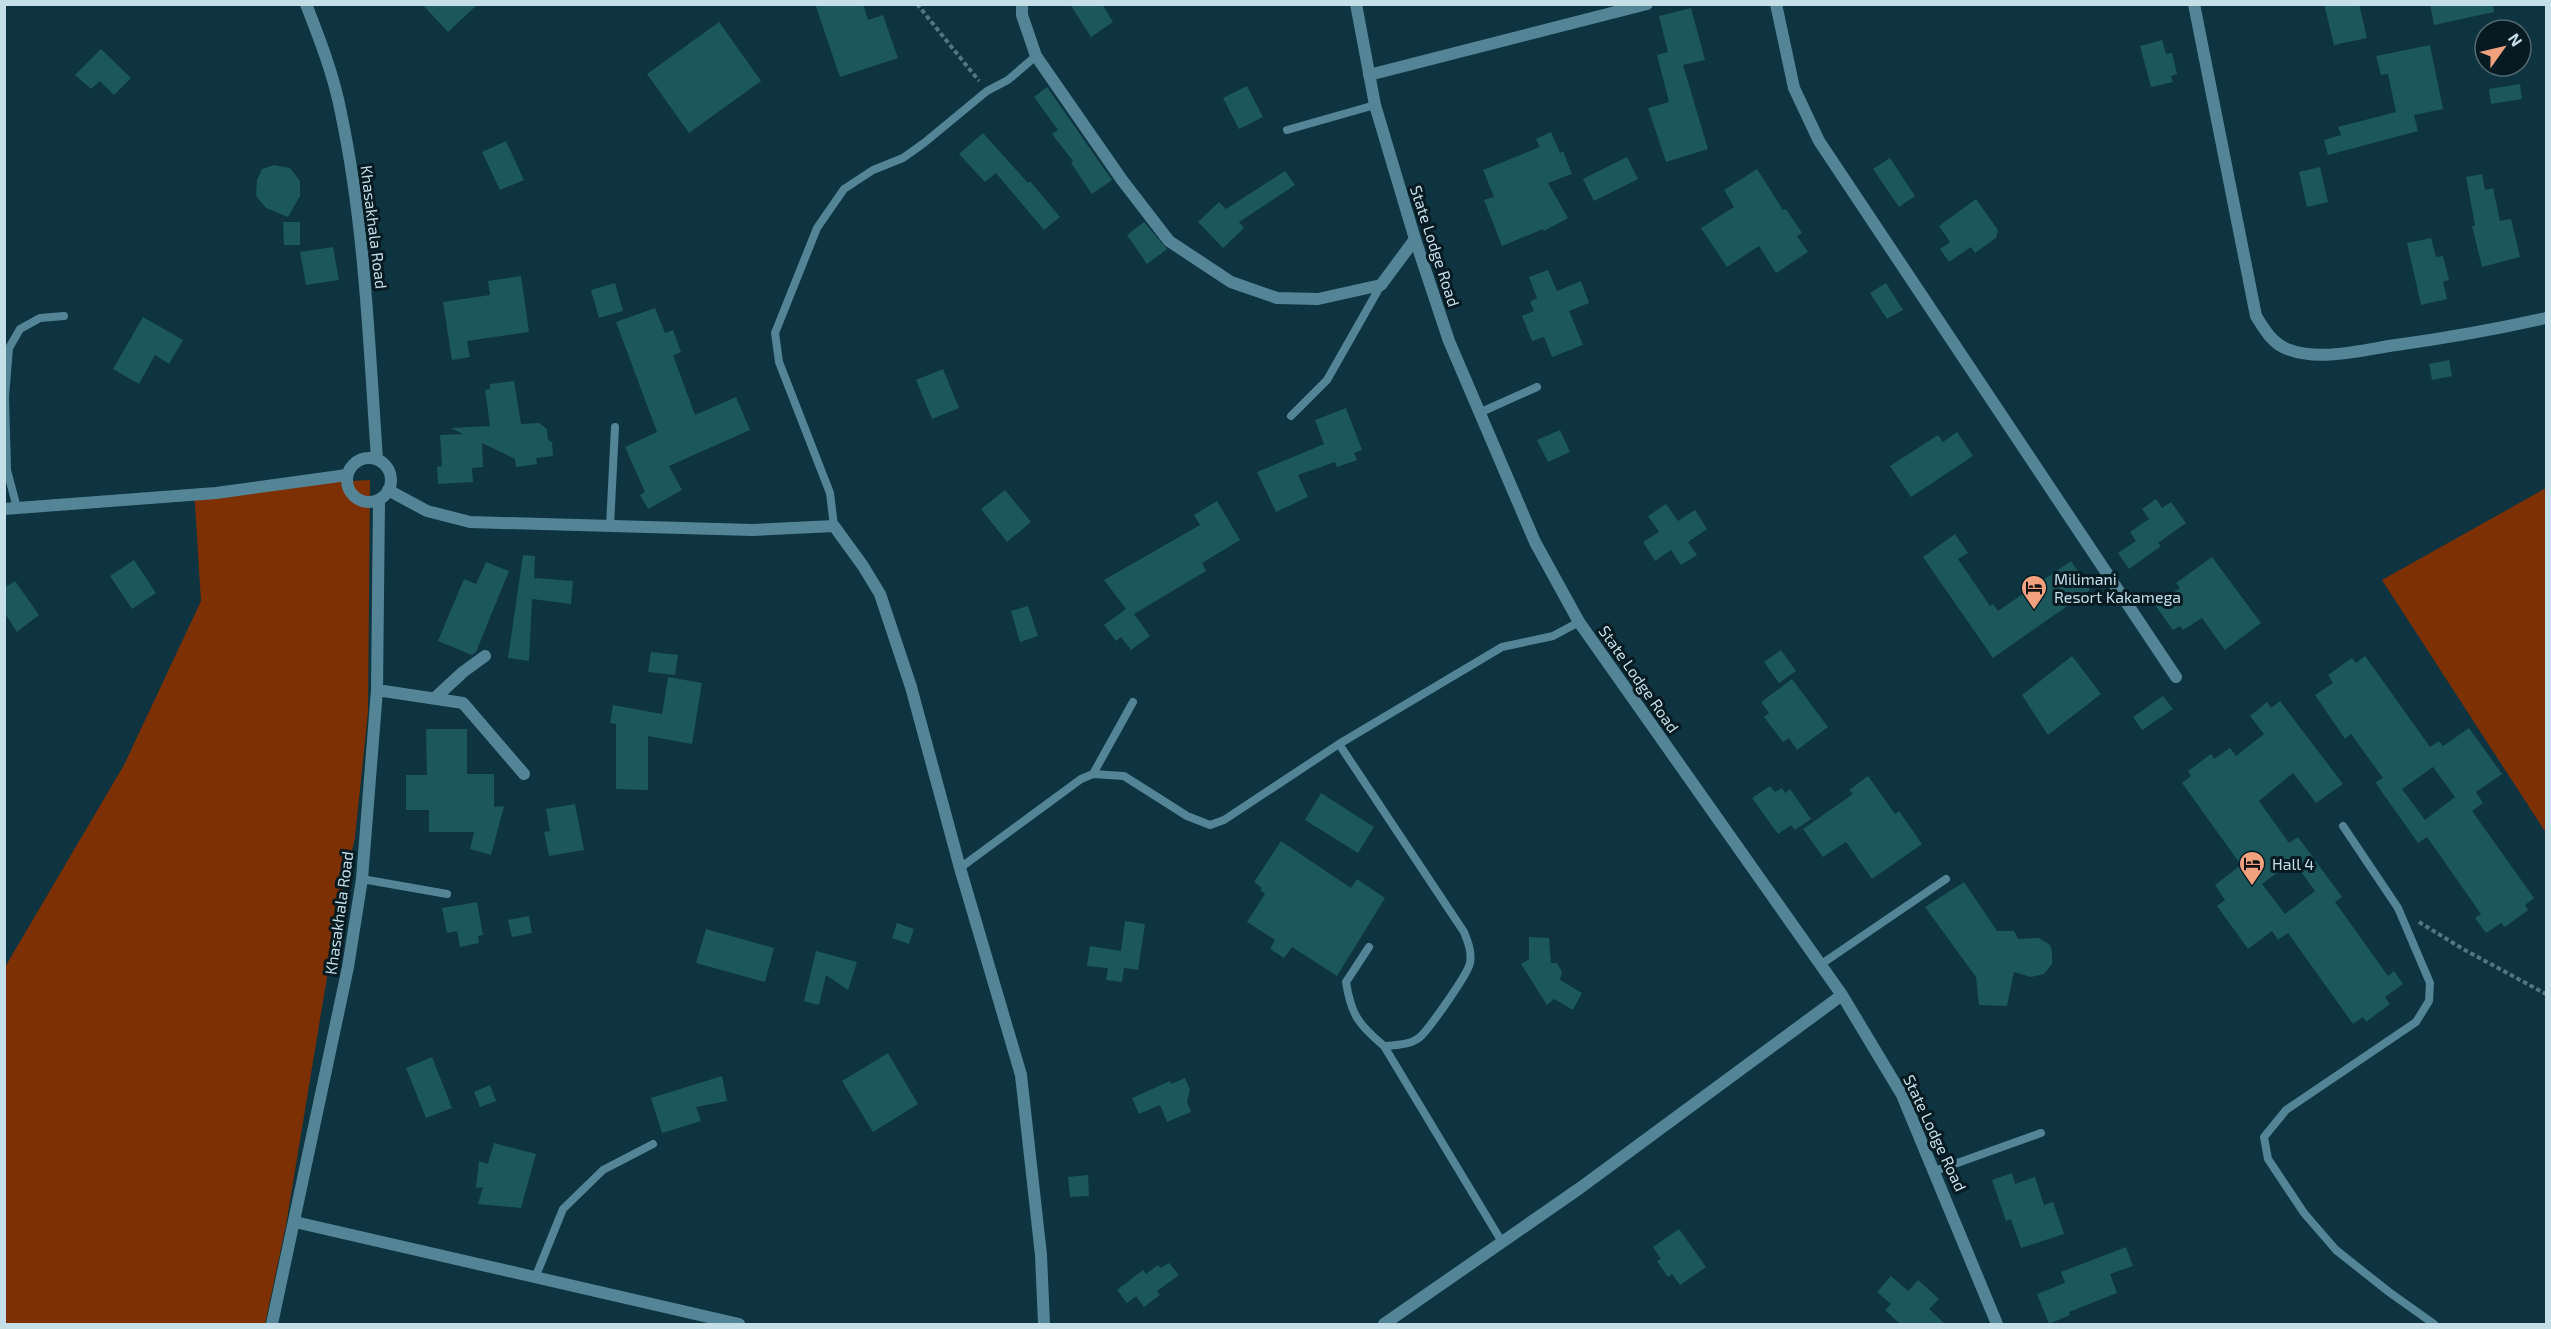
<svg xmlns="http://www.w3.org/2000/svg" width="2551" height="1329" font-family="'Exo 2',sans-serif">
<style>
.green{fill:#7d3004}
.building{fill:#1c575c;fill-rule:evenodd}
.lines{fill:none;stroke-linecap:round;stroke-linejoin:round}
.path{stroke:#537681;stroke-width:4;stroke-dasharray:4.5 3;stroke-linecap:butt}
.service{stroke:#548597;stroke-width:8}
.minor{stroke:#548597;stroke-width:12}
.labels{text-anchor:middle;stroke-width:6;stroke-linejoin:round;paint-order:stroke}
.street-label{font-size:16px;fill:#c5dfe9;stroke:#051a21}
.poi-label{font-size:16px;fill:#c5dfe9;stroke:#051a21;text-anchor:start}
</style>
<rect width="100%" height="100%" fill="#0d3440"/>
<path class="green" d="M370,480l-2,232 -13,125 -24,116 -45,272 -21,99h-260v-357l119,-202 77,-164 -7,-112z
M2546,488v345l-164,-253z"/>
<path class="building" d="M422,4h56l-30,28z
M815,4h48l5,16 15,-5 15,43 -58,19z
M1070,4h32l11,18 -22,15z
M2324,4h35l8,34 -33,7z
M2430,4h63l1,8 -60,13z
M1691,8l14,52 -22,5 25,84 -42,13 -18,-54 21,-6 -12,-47 11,-3 -9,-36z
M719,22l42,59 -72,52 -42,-59z
M2162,40l4,14 6,-1 5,21 -6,2 2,6 -22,5 -11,-41z
M2430,45l13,64 -29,6 4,16 -90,24 -4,-15 17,-5 -3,-8 58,-15 -8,-38 -7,1 -5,-19z
M101,49l30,29 -17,17 -14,-14 -9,8 -16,-14z
M2520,84l2,15 -31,5 -2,-15z
M1247,86l16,31 -24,12 -16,-31z
M1047,87l65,93 -20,14 -21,-31 2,-2 -21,-27 6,-4 -24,-33z
M1551,132l9,21 3,-2 9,23 -24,9 20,35 -24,13 -1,-2 -41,17 -18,-46 10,-3 -11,-27 57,-23 -4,-8z
M983,133l45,50 2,-2 30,36 -16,13 -48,-57 -11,9 -26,-28z
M506,141l18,39 -24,10 -18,-38z
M1627,157l11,22 -44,22 -11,-22z
M1890,158l25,38 -16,11 -26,-38z
M274,165l16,3 10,13v15l-12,21 -22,-9 -10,-12 1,-16 5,-11z
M2320,167l8,35 -21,5 -8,-35z
M1757,169l26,41 3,-1 16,24 -5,3 11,16 -32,21 -17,-27 -32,21 -26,-39 33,-21 -10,-17z
M1285,171l10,14 -56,37 5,6 -21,20 -25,-26 21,-20 7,7z
M2482,174l3,16 8,-2 7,33 11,-2 9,38 -38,10 -10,-41 3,-1 -9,-48z
M1976,199l22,31 -2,8 -21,15 -4,-6 -22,15 -9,-13 10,-7 -11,-16z
M283,222h17v23h-16z
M1144,222l23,27 -20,15 -20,-29z
M2431,238l5,19 7,-1 6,24 -6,2 4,17 -26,6 -14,-62z
M333,247l6,33 -33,5 -6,-33z
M1548,270l9,21 24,-10 8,22 -20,8 14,34 -31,12 -8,-20 -12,4 -10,-25 12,-5 -4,-9 7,-4 -8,-21z
M521,276l8,56 -62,9 3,16 -18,3 -9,-58 47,-7 -2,-14z
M615,283l8,28 -24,7 -8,-28z
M1886,283l17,27 -16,9 -17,-26z
M655,308l10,25 8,-3 8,22 -8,3 22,60 41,-18 14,33 -81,36 13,24 -34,19 -8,-14 5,-3 -20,-45 32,-15 -41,-110z
M143,317l40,23 -14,24 -14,-9 -16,29 -26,-15z
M2449,360l3,16 -20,4 -3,-16z
M943,369l16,39 -27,11 -16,-39z
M514,381l7,43 18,-1 8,6 1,11 4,2 1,14 -17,2 1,6 -21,3 -1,-8 -33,-16 1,24 -11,1 1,14 -35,2 -1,-17 5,-1 -2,-31 23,-1 -12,-6 39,-2 -5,-36 5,-1v-5z
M1346,408l16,42 -8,3 3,7 -20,7 -2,-5 -37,13 10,22 -32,15 -19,-40 67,-28 -9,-24z
M1560,430l10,22 -22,10 -11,-22z
M1957,432l16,24 -62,41 -21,-31 48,-31 5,7z
M1005,490l26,32 -24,20 -26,-33z
M2156,499l6,9 9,-6 15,21 -28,20 3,3 -32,23 -11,-16 18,-12 -6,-9 19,-13 -7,-10z
M1217,501l23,39 -38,23 4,8 -72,43 16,22 -19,14 -10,-13 -5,4 -12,-16 22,-16 -22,-29 96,-55 -6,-10z
M1666,504l12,17 17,-11 12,19 -19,13 9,13 -16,10 -10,-15 -16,11 -12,-19 16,-10 -11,-16z
M1955,534l13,19 -10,6 32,47 3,-2 5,7 73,-50 19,29 -97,68 -70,-101z
M523,555l12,1 -1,22 39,3 -2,23 -39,-5 -3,62 -21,-3z
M2212,557l49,66 -36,27 -23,-32 -19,12 -3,-4 -7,4 -18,-25 25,-17 -4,-5z
M134,560l22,33 -24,16 -22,-33z
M486,562l23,9 -33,81 -4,3 -34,-14 26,-62 12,5z
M15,581l24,34 -22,17 -13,-20v-24z
M1028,606l10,30 -18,6 -9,-31z
M1781,650l15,21 -17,12 -15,-21z
M651,652l27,3 -3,20 -27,-3z
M2072,656l29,38 -53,41 -26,-40z
M2365,656l65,91 9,-6 4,5 26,-18 33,46 -26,18 7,11 -11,8 62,87 -9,7 3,5 -23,17 -4,-4 -15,10 -11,-15 6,-4 -54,-77 -9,6 -41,-58 -1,-3 7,-4 -32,-44 -6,5 -30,-44 18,-12 -5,-8 24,-17 4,5zM2433,767l22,30 -30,23 -23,-31z
M668,677l34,6 -10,61 -44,-8v54l-32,-1v-65l-6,-1 3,-18 49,9z
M1792,679l36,48 -31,23 -8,-12 -6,4 -19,-25 5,-4 -8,-11z
M2163,696l10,13 -31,21 -9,-13z
M2280,701l63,83 -27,19 -23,-30 -34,28 30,42 9,-6 44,60 -7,5 53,74 6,-5 9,13 -18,13 5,7 -24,18 -3,-5 -10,7 -65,-91 -10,7 -6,-9 -24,18 -31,-43 8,-6 -10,-15 26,-20 -59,-82 9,-7 -3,-5 23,-17 3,5 16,-11 6,8 28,-22 -14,-18 17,-14 4,6zM2293,861l22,30 -30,23 -23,-30z
M426,729h41v45h27v33l10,-1 -13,49 -21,-6 4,-17h-45v-22h-23v-35h21z
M1868,776l27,38 4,-3 23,33 -50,35 -26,-37 -23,15 -20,-28 50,-35 -4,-4z
M1770,786l5,6 7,-4 3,5 5,-4 21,30 -16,11 -4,-5 -13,9 -26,-36z
M1321,793l53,34 -16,26 -53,-33z
M575,804l9,46 -35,6 -5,-24 6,-1 -4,-22z
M1281,841l70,47 6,-9 28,19 -48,78 -45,-29 -8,11 -14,-9 5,-9 -28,-18 18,-28 -5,-4 2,-2 -8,-6z
M1964,882l33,49h17l4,8 21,-1 11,7 2,6v13l-8,10 -13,3 -17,-5 -7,34 -28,-1 -3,-28 -51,-70z
M477,902l6,33 -5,1 1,7 -19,4 -3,-16 -10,2 -5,-25z
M529,916l3,17 -20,4 -4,-17z
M1125,921l20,3 -7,46 -14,-2 -2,14 -16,-2 2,-12 -21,-2 3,-20 31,5z
M897,923l17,6 -5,15 -17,-6z
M706,929l68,19 -9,34 -69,-19z
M1529,937l20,1 2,25h6l5,9 -2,8 22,13 -9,17 -19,-11 -7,6 -26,-41 8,-5z
M816,951l41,11 -9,28 -22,-15 -7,30 -15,-4z
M888,1053l30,51 -45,28 -31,-51z
M432,1057l20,51 -26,10 -20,-50z
M722,1076l5,25 -31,6 5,14 -39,12 -11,-35z
M1185,1078l5,12 -3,12 4,10 -24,10 -7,-17 -21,9 -7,-16 38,-17 1,3z
M490,1085l6,16 -16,6 -6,-15z
M494,1143l42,11 -15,54 -43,-4 5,-17 -7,1 3,-27 9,3z
M2012,1173l3,11 20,-7 9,28 9,-3 11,32 -43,14 -10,-29 -5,2 -14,-41z
M1088,1175l1,21 -19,1 -2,-20z
M1679,1229l27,38 -26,18 -8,-11 -4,3 -11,-16 4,-2 -8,-12z
M2126,1247l7,19 -23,8 7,19 -48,19 1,3 -21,9 -12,-30 28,-11 -4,-11z
M1169,1263l10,12 -22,16 3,4 -16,12 -8,-11 -9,7 -10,-13 26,-20 3,4 12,-9 3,3z
M1891,1276l17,15 10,-11 21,19 -10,10 16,15h-45l-15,-14 6,-6 -14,-12z"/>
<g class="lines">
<path class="path" d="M917,4l62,77
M2419,922l44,27 83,45"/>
<path class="service" d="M1287,130l88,-25
M1479,413l58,-26
M1291,416l36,-36 54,-95
M17,508l-10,-38 -2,-73 4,-49 11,-19 20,-11 24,-2
M610,526l5,-99
M834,526l-4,-33 -51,-131 -4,-29 42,-105 27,-39 29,-19 30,-12 21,-15 63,-52 21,-11 28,-24
M1339,744l125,188c4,10 8,20 6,31 -2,11 -41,66 -50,74 -9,8 -24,8 -36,9 -25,-21 -33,-31 -38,-64l23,-35
M1093,774l40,-72
M2343,826l55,82 32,75 -1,18 -13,21 -130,88 -22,27 4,22 36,54 32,37 53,42 45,32
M960,868l121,-89 12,-5 31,2 63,40 23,9 14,-5 115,-76 163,-97 51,-11 26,-14
M362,879l85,15
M1820,965l126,-86
M1384,1046l118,196
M1935,1171l106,-38
M535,1278l28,-69 40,-39 50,-26"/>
<path class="minor" d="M306,4c14,36 28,72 35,109 24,114 28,231 36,346
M1022,4v11l14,41 86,124 47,61 62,41 46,16 41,1 63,-14 34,-46
M1356,4l19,101 40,134 34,102 86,201 44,80 263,373 60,100 95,229
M1776,4l18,84 25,53 357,536
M2194,4l62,312c8,13 16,27 31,33 33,13 75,1 109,-4 51,-7 101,-16 150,-27
M1369,75l278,-71
M347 480a22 22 0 1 1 44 0a22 22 0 1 1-44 0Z
M388,490l39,21 43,11 282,8 82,-4 29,40 17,28 31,93 49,181 61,207 20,180 3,69
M4,509l212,-16 131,-18
M377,690l86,13 61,71
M436,697l27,-25 22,-16
M295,1222l444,102
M272,1324l76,-357 14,-88 15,-189 2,-190
M1384,1324l196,-136 262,-193"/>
</g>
<defs>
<symbol id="hotel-pin" viewBox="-11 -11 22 30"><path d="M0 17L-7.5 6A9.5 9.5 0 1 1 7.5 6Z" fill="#f2a17e" stroke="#051a21"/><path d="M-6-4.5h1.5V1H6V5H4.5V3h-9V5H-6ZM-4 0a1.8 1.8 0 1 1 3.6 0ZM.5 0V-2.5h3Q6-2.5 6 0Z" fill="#111"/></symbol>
</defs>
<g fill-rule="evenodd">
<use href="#hotel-pin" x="2019" y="573" width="30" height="40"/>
<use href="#hotel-pin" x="2237" y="849" width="30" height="40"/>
</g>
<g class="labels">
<g class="street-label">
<text transform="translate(374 227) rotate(83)" y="6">Khasakhala Road</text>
<text transform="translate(1435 246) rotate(72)" y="6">State Lodge Road</text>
<text transform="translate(1639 679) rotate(55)" y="6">State Lodge Road</text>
<text transform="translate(339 913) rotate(-82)" y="6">Khasakhala Road</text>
<text transform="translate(1935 1133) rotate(65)" y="6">State Lodge Road</text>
</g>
<g class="poi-label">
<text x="2054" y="585">Milimani<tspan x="2054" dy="18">Resort Kakamega</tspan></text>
<text x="2272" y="870">Hall 4</text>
</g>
</g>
<rect width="2551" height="1329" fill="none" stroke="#c5dfe9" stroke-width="12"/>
<g transform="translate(2503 48) rotate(56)"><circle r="28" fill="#051a21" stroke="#526971" stroke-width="1.5"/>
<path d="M0-4.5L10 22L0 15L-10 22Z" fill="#f2a17e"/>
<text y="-9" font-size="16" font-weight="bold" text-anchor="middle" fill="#c5dfe9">N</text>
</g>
</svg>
